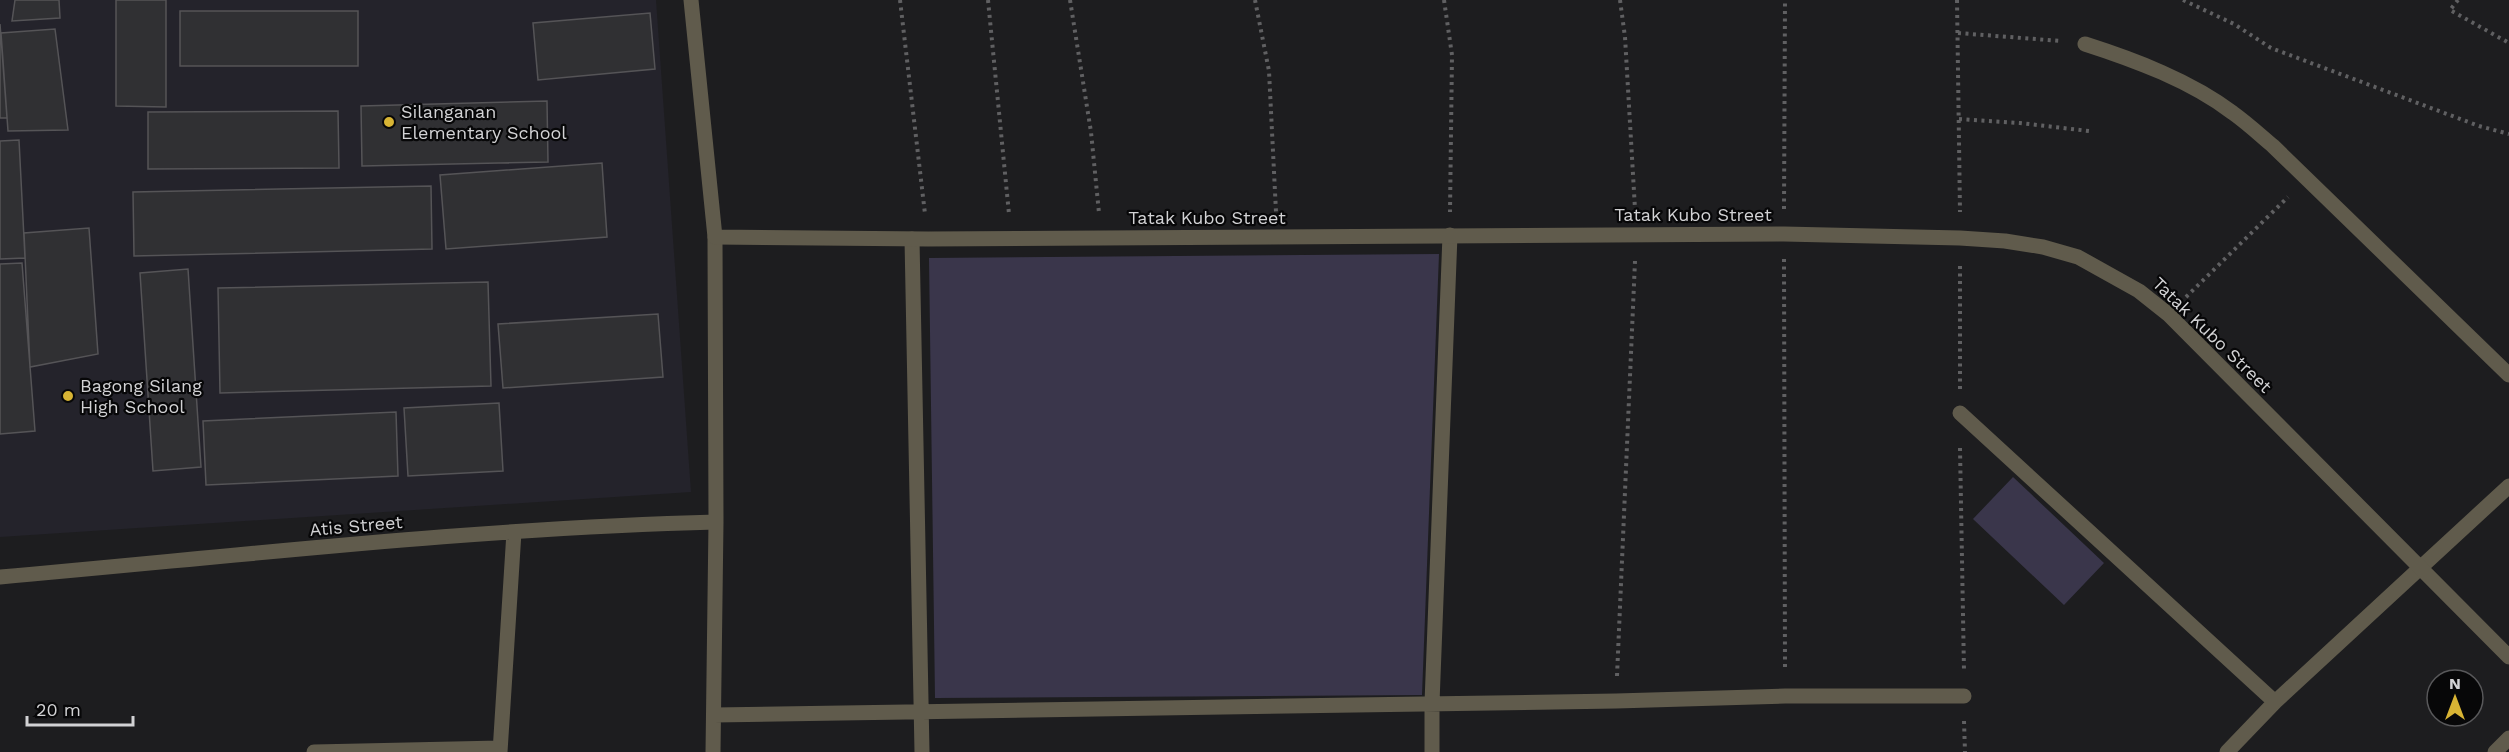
<svg xmlns="http://www.w3.org/2000/svg" width="2509" height="752" font-family="'Work Sans',sans-serif">
<style>
.built{fill:#24232b}
.green{fill:#3a364b}
.building{fill:#303033;stroke:#555457;stroke-width:1.5}
.lines{fill:none;stroke-linecap:round;stroke-linejoin:round}
.path{stroke:#606062;stroke-width:4;stroke-dasharray:3 4.5;stroke-linecap:butt}
.service{stroke:#605b4c;stroke-width:15}
.minor{stroke:#605b4c;stroke-width:15}
.tertiary{stroke:#605b4c;stroke-width:15}
.poi-dot{fill:#d8b434;stroke:#070708;stroke-width:2}
.labels{text-anchor:middle;stroke-width:4.5;stroke-linejoin:round;paint-order:stroke}
.poi-label{font-size:18px;fill:#d2d2d4;stroke:#070708;text-anchor:start}
.street-label{font-size:18px;fill:#d2d2d4;stroke:#070708}
</style>
<rect width="100%" height="100%" fill="#1d1d1f"/>
<path class="built" d="M0,0h656l35,492 -691,45z"/>
<path class="green" d="M1439,254l-17,441 -487,3 -6,-440z
M2013,477l91,86 -40,42 -91,-86z"/>
<path class="building" d="M15,0h44l1,18 -48,3z
M116,0h50v107l-50,-1z
M180,11h178v55h-178z
M650,13l5,56 -117,11 -5,-57z
M0,24l7,94h-7z
M55,29l13,101 -60,1 -7,-98z
M547,101l1,61 -186,4 -1,-60z
M338,111l1,57 -191,1v-57z
M19,140l6,118 -25,1v-118z
M602,163l5,74 -161,12 -6,-74z
M431,186l1,63 -298,7 -1,-64z
M89,228l9,126 -68,13 -6,-134z
M22,263l13,168 -35,3v-170z
M188,269l13,198 -48,4 -13,-198z
M488,282l3,104 -271,7 -2,-105z
M658,314l5,63 -160,11 -5,-64z
M499,403l4,68 -95,5 -4,-68z
M396,412l2,64 -192,9 -3,-64z"/>
<g class="lines">
<path class="path" d="M900,0l25,214
M988,0l21,214
M1070,0l21,132 8,81
M1255,0l14,71 7,141
M1444,0l8,55 -2,157
M1620,0l5,37 10,172
M1957,0l3,212
M2183,0l51,24 37,24 208,78 30,8
M2458,0l-8,10 59,33
M1958,33l103,8
M1959,119l61,4 69,8
M1784,209l1,-209
M1784,259l1,412
M2186,297l102,-100
M1960,389v-124
M1960,448l4,223
M1617,676l18,-415
M1964,721l1,31"/>
<path class="service" d="M2085,44c50,16 106,37 148,69 14,10 27,22 40,33l236,229
M2419,569l90,-83"/>
<path class="minor" d="M912,239l10,513
M1960,413l315,289
M0,577c238,-21 477,-49 716,-55
M714,715l902,-14 169,-5h179
M314,752l186,-4
M500,752l14,-220
M713,752l3,-230 -1,-285
M1432,752v-49l18,-468
M2227,752l48,-50 144,-133
M2495,752l14,-14"/>
<path class="tertiary" d="M691,0l24,237 213,2 856,-5 176,4 45,3 38,6 35,10 61,34 29,23 341,343"/>
</g>
<g class="poi-dot">
<circle cx="389" cy="122" r="6"/>
<circle cx="68" cy="396" r="6"/>
</g>
<g class="labels">
<g class="poi-label">
<text x="401" y="118">Silanganan<tspan x="401" dy="21">Elementary School</tspan></text>
<text x="80" y="392">Bagong Silang<tspan x="80" dy="21">High School</tspan></text>
</g>
<g class="street-label">
<text x="1693" y="221">Tatak Kubo Street</text>
<text x="1207" y="224">Tatak Kubo Street</text>
<text transform="translate(2212 335) rotate(44)" y="6">Tatak Kubo Street</text>
<text transform="translate(356 526) rotate(-5)" y="6">Atis Street</text>
</g>
</g>
<g transform="translate(2455 698)"><circle r="28" fill="#070708" stroke="#58585a" stroke-width="1.5"/>
<path d="M0-4.5L10 22L0 15L-10 22Z" fill="#d8b434"/>
<text y="-9" font-size="16" font-weight="bold" text-anchor="middle" fill="#d2d2d4">N</text>
</g>
<path d="M27 716v9h106v-9" fill="none" stroke="#d2d2d4" stroke-width="3"/>
<text x="36" y="716" font-size="18" fill="#d2d2d4" stroke="#070708" stroke-width="4.5" paint-order="stroke">20 m</text>
</svg>
